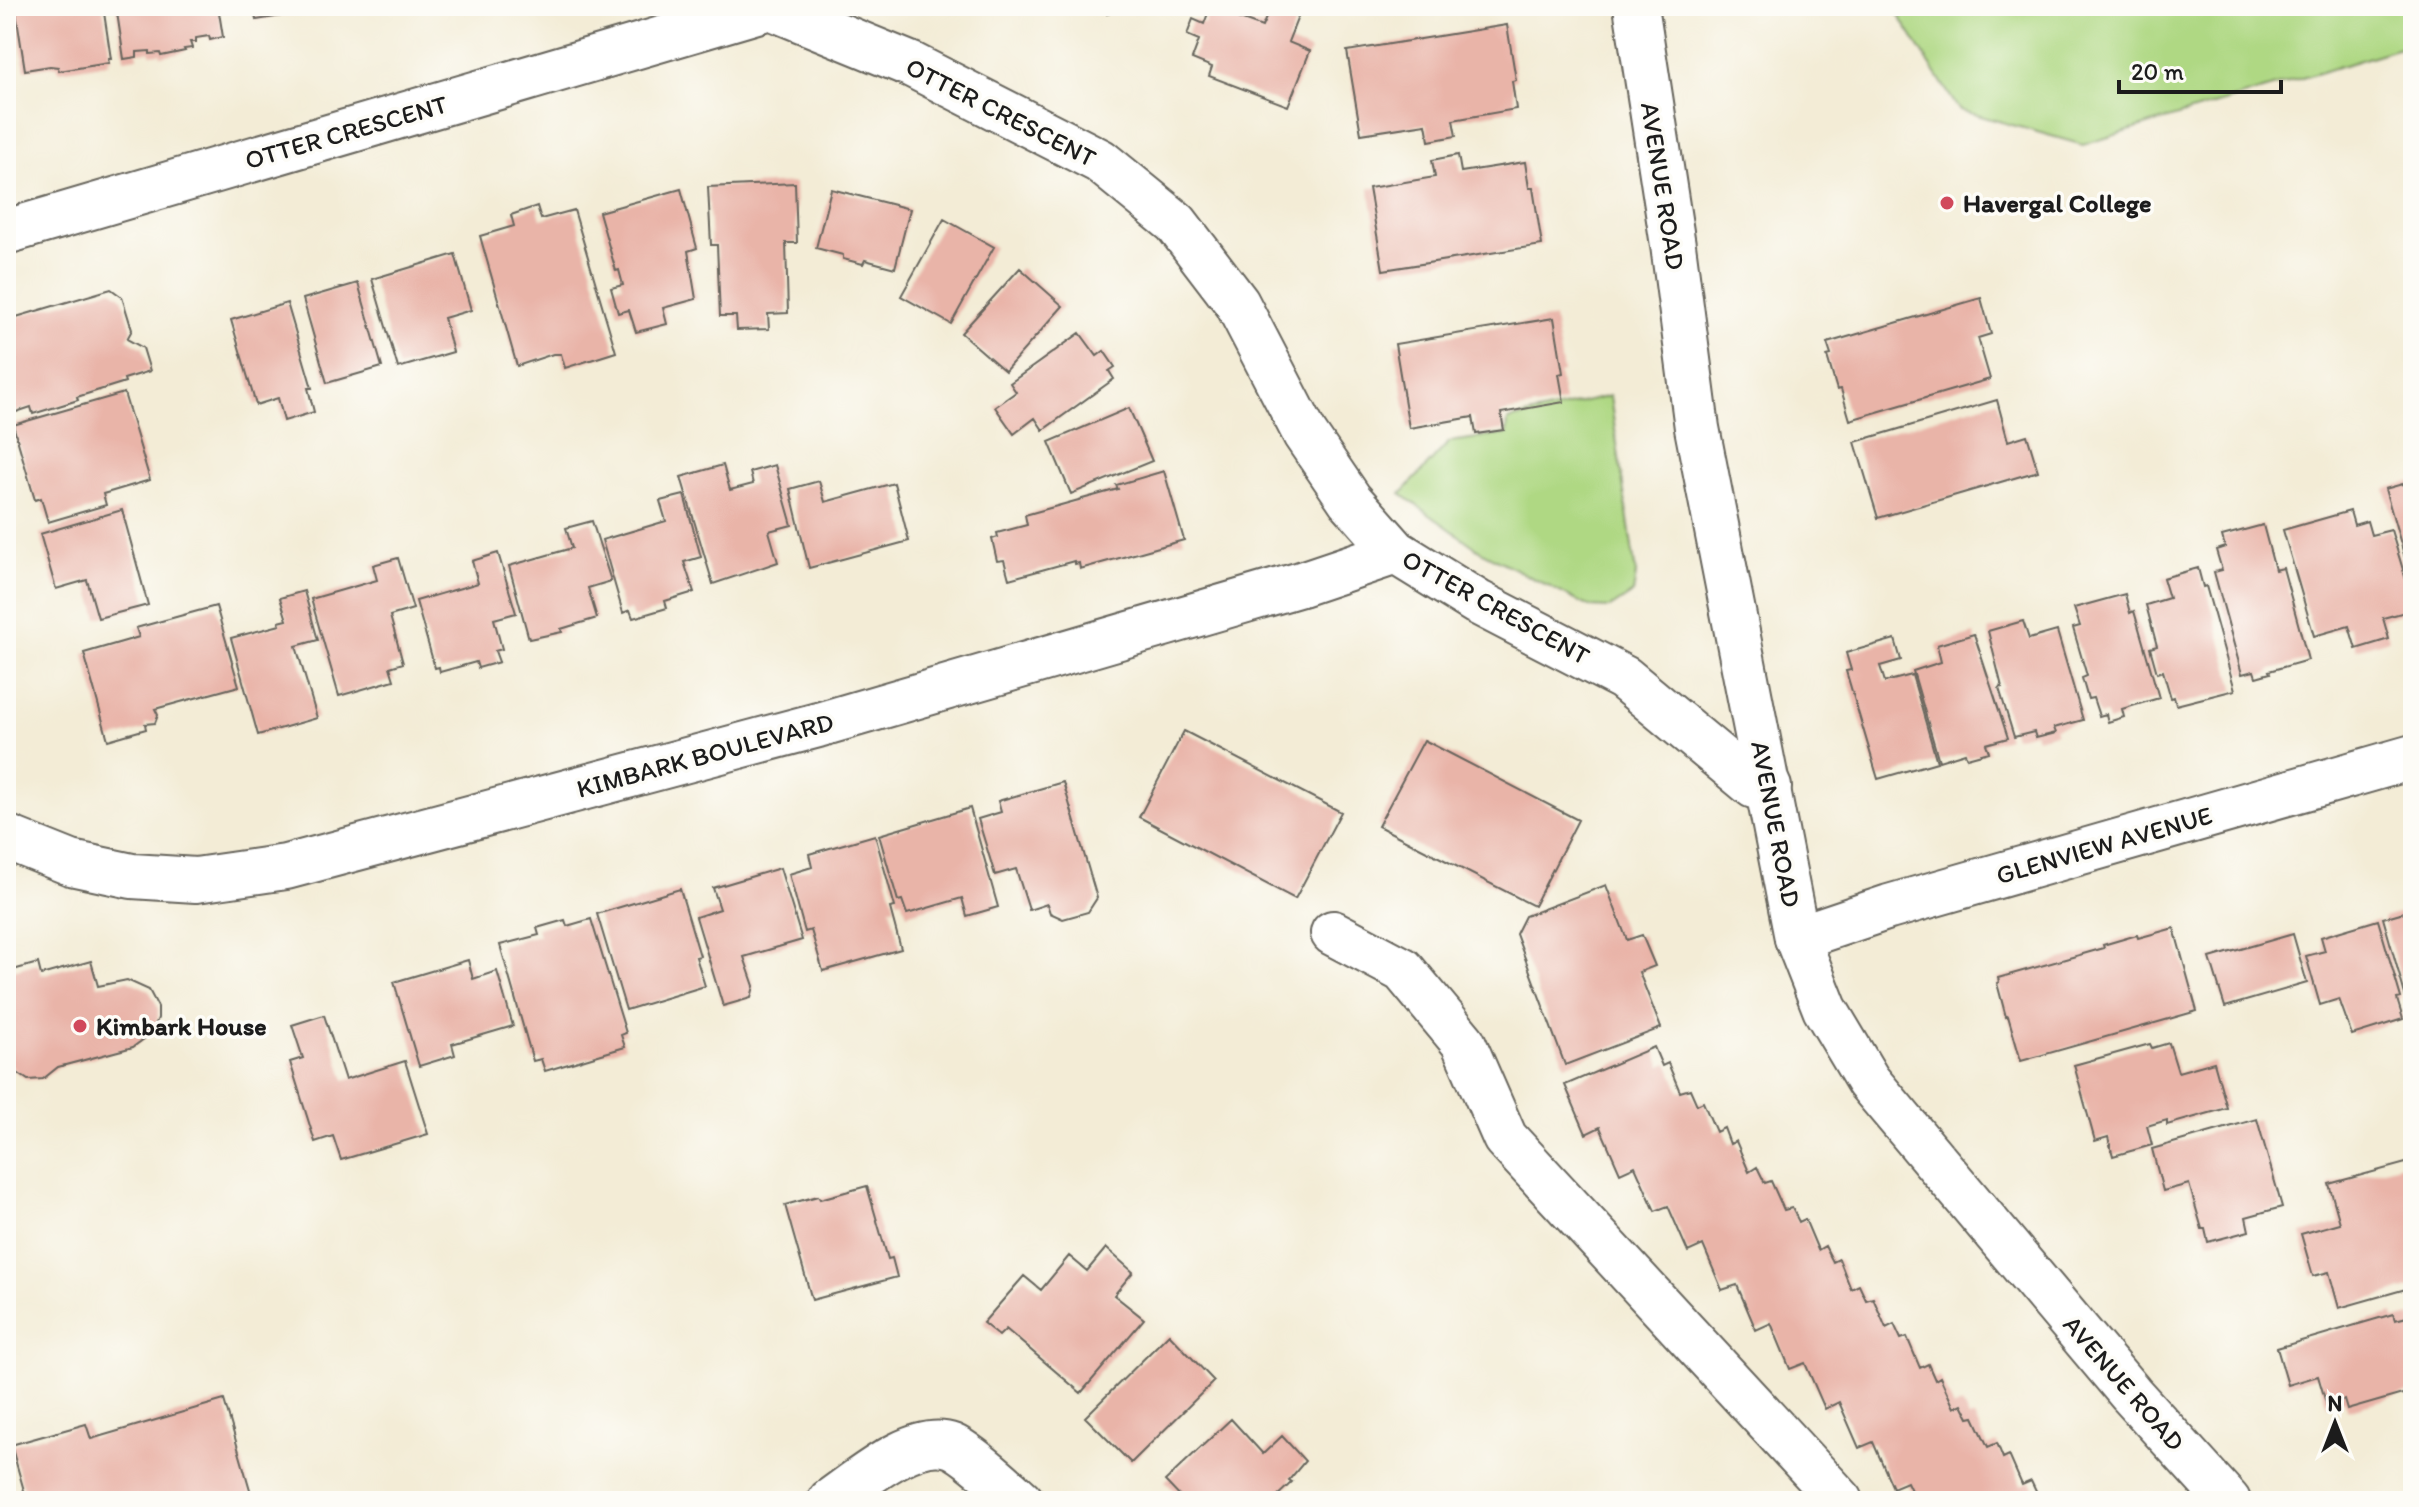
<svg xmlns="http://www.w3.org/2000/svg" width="2419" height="1507" font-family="Itim,sans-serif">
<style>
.green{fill:#afd883;stroke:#667a50;stroke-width:2}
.building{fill:#e9b4a8}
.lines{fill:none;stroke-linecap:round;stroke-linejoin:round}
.minor-casing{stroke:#67655d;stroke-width:48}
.major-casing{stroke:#67655d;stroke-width:48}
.minor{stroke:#fff;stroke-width:44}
.major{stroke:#fff;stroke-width:44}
.poi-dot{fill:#d1495b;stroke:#fdfcf7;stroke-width:3}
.labels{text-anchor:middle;stroke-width:7;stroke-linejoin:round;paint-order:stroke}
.street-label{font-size:26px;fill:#1c1c1c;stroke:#fdfcf7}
.poi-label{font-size:26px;font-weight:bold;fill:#1c1c1c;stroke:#fdfcf7;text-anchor:start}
</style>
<rect width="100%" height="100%" fill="#fdfcf7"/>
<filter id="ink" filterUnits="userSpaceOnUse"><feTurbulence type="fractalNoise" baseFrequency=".0125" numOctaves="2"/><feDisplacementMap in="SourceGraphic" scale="16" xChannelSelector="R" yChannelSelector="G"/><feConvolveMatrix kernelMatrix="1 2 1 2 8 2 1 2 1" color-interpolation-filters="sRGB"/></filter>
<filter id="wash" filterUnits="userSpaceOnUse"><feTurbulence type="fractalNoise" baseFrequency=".006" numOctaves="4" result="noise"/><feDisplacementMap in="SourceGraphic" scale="32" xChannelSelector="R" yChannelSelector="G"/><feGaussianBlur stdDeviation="1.8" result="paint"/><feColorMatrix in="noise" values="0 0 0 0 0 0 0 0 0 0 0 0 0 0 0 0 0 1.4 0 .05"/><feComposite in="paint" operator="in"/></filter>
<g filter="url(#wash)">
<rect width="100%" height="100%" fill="#f3ecd6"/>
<path class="green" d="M1893,6h520v38l-330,101 -124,-35z
M1610,396l26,178 -3,19 -23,15 -21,-1 -107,-55 -81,-58 48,-52 58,-8 1,-14z"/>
<g id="blocks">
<path class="building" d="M15,6h88l8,53h-3l1,4 -50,8 -1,-4 -8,-1 -25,4z
M116,6h102l5,31 -13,3 -1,-4 -13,2v4h-6l2,6 -8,1 1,2 -24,5 -1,-3 -10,1v-3l-13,1v5l-13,2z
M253,6h79v2l-76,12z
M1104,6h26v1l-23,7z
M1271,6h22l8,3 -13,33 22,9 -22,55 -79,-30 3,-9 -20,-8 7,-19 -12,-5 6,-16 11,5 6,-16 52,19z
M1507,25l9,55 -4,1 4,28 -63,11 3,16 -27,5 -3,-17 -65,10 -14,-83z
M1458,155l3,17 64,-10 4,26h4l9,57 -159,25 -14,-82 66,-11 -3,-17z
M795,183l2,60h-11l2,70 -20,1 1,15 -32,1 -1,-14h-16l-3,-71h-6l-3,-58z
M681,189l16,59 -9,3 8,48 -33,9 4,16 -31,8 -7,-22 -11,3 -7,-25 12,-3 -4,-15 -3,1 -17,-59z
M831,189l79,20 -15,59 -30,-8 -2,4 -20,-5v-4l-27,-7z
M537,206l4,13 33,-9 42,142 -51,16 -4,-14h-8l-36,12 -37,-130 34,-10 -3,-11z
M944,219l50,28 -43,77 -50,-28z
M455,254l16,56 -27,8 9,34 -55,16 -26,-89z
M1020,268l43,38 -58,65 -44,-38z
M358,283l24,84 -55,16 -24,-84z
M111,289l11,8 10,33 -5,9 16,9 7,23 -26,8 1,3 -48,15 1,3 -45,14 -2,-7 -24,8 -1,-52 10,-3 -10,-40z
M1981,298l10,36 -13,4 12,41 -140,41 -9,-31 -4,1 -10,-34 4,-1 -4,-12z
M287,303l25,85h-4l6,24 -30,9 -6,-23 -22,7 -25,-85z
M1554,318l9,55 -4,1 5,28 -63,11 3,17 -28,4 -3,-17 -64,11 -14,-84z
M1080,333l17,23 7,-5 11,16 -6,4 5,8 -71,51 -8,-12 -21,16 -19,-27 21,-15 -6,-9z
M124,393l26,87 -47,14 3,11 -58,17 -7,-24 -6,2 -22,-75z
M1997,400l11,41 19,-6 11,36 -160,47 -23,-76z
M1129,408l23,53 -81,33 -22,-52z
M723,465l7,25 23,-6 -3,-12 25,-7 17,60 -23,6 9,31 -65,22 -32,-107z
M1164,471l20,69 -104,29 -1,-6 -4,1 -1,-3 -65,18 -5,-19 -7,1 -5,-22 6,-2 -1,-4 30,-8 -2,-10 93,-26 -2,-4z
M819,481l6,21 69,-19 15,58 -100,27 -19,-79z
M2413,481v101h-1l-27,-93z
M684,495l17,62 -17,5 10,30 -29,9 2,7 -34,10 -3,-8 -7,3 -21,-73 64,-19 -6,-20z
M122,510l26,95 -50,13 -11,-38 -31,9 -16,-55z
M2350,511l4,14 13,-4 4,14 20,-5 22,73v7l-30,8 6,21 -33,10 -7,-23 -35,10 -31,-106z
M592,521l19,60 -23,7 9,30 -36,11 1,3 -33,7 -20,-73 63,-18 -6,-20z
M2263,525l12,45 8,-2 25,92 -39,11 1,2 -14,4 -2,-6 -12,3 -28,-102 8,-2 -6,-20 9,-3 -3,-11z
M498,553l18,60 -22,6 8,30 -7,2 4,11 -21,6 -2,-6 -36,10 -1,-5 -4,1 -19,-67 62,-18 -6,-22z
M398,558l15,51 -23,7 13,47 -13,4 4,13 -55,16 -28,-97 66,-19 -4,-15z
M2198,568l5,19 3,-1 29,104 -59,15 -2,-8 -3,1 -8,-27 -6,2 -7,-25 7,-2 -11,-41 23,-7 -6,-20z
M304,591l14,49 -22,6 21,72 -59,17 -27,-97 49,-13 -1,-3 8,-2 -7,-22z
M2125,594l5,19 4,-2 25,87 -37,11 2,8 -16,5 -2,-8 -7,2 -6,-18 -5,1 -6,-21 5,-2 -14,-48 7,-2 -6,-18z
M216,606l23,80 -84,23 3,6 -3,8 -10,1 1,5 -38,11 -24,-87 55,-16 -3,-9z
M2023,621l6,18 28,-8 26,89 -29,8 2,5 -20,5 -2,-6 -20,5 -15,-49 3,-1 -14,-56z
M1974,634l34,104 -22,6 3,8 -22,6 -2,-5 -26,8 -26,-90 28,-9 -4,-17z
M1895,639l6,21 -21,6 5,16 27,-7 25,87 -59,17 -32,-108 5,-1 -5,-17z
M1184,731l157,81 -46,87 -156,-82z
M1424,740l154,80 -44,86 -156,-80z
M1063,782l34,116 -9,14 -25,7 -13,-6 -3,-9 -18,6 -13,-41 -21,6 -17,-56 23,-7 -3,-11z
M970,808l28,99 -31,9 -5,-18 -55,16 -5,-14 -4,1 -19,-66z
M875,835l20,72 -5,1 11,41 -78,22 -12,-41 -6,2 -16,-58 23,-7 -3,-13z
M780,868l22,72 -58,17 10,29 -3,12 -28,8 -27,-89 24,-8 -7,-21z
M1606,885l21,55 15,-5 13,31 -16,6 22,56 -96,37 -49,-131 9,-18z
M680,889l20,67 -4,1 9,29 -79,24 -29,-96z
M2413,895v124h-1l-29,-101 28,-8 -4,-13z
M591,919l35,114 -5,2 4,12 -80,24 -4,-12 -8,2 -33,-116 39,-10 -2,-7 28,-8 2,6z
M2378,920l23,78 -4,1 6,20 -51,16 -13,-36 -19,6 -14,-49 19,-5 -4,-14z
M2174,928l23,83 -176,50 -13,-45 -2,1 -9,-34 2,-1 -1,-4 106,-30 -1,-3 34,-10 1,3z
M2293,934l14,49 -82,24 -15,-49z
M468,960l5,19 24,-8 16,55 -61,18 3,11 -36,11 -25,-84z
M91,961l7,25 29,-6 22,10 9,17v11l-6,15 -19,14 -75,20 -15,12 -15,1 -12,-8 -7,-9 -3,1v-92l32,-9 3,12z
M324,1015l21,65 60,-19 23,73 -87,26 -8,-24 -18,6 -25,-80 13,-4 -11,-33z
M2169,1043l9,29 36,-10 13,46 -60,17v-5l-20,6 5,19 -39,11 -5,-19 -13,4 -21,-76 76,-21 2,4z
M1654,1047l8,19 6,-3 12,29 10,-3 7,16 6,-3 13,30 8,-4 6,16 6,-3 13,31 8,-5 8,16 6,-2 13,29 8,-2 7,14 6,-3 13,31 7,-4 8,16 6,-3 12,30 8,-4 7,15 7,-2 13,30 8,-4 7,15 6,-2 13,31 8,-4 7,16 5,-3 14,31 8,-4 7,14 5,-1 14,30 9,-4 6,15 6,-3 13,30 9,-4 8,17 4,-3 3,6h-130l-9,-19 -14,6 -20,-46 -14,6 -20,-46 -14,7 -20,-46 -15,6 -19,-46 -15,7 -19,-45 -15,5 -19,-45 -15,7 -20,-46 -13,5 -20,-45 -15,7 -20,-46 -14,7 -21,-49z
M2257,1119l25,88 -36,10 3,14 -41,11 -3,-13h-3l-13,-45 -26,7 -11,-42z
M2413,1161v126l-74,21 -10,-36 -16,4 -12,-42 39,-11 -11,-39z
M867,1186l21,73 4,-1 5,19 -85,23 -27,-95 33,-9 2,3z
M1106,1248l27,24 -19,23 30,24 -63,74 -75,-64 -7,7 -16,-13 41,-47 17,14 28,-34 18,15z
M2393,1314l2,6 16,-4 2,6v69l-66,19 -3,-10 -17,6 -9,-30 -30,9 -11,-37z
M1169,1334l45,47 -83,82 -46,-46z
M224,1400l29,100 -226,1 -16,-56 75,-21 5,15z
M1231,1419l32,35 19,-18 23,25 -16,19 3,2 -20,19h-88l-19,-20z"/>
</g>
</g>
<g filter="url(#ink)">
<use href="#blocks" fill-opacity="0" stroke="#67655d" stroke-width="2"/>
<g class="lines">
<defs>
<path id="minor" d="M6,232l764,-225 142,58 188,96 76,62 61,80 68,131 45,66 46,52 81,50 147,76 130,108 15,1
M6,837l65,26 61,13 64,4 90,-13 532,-142 483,-141 95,-32
M1333,933l70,37 60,72 42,96 336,363
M1797,938l92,-31 524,-150
M830,1501c29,-20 85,-69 122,-55 15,6 56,43 69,55"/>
<path id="major" d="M1636,6l37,239 24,183 100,510 28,71 43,72 263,313 97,107"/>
</defs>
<use href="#minor" class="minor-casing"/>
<use href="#major" class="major-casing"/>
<use href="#minor" class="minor"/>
<use href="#major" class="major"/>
</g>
</g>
<g class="poi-dot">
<circle cx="1947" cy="203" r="8"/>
<circle cx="80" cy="1026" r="8"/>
</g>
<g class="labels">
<g class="street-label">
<text transform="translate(1001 112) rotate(27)" y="9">OTTER CRESCENT</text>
<text transform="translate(346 132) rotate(-16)" y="9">OTTER CRESCENT</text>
<text transform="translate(1663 186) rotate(81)" y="9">AVENUE ROAD</text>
<text transform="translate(1496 607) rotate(29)" y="9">OTTER CRESCENT</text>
<text transform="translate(705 755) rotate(-15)" y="9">KIMBARK BOULEVARD</text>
<text transform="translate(1776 824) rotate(79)" y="9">AVENUE ROAD</text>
<text transform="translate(2104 845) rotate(-16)" y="9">GLENVIEW AVENUE</text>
<text transform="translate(2124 1383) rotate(49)" y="9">AVENUE ROAD</text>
</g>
<g class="poi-label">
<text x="1963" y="212">Havergal College</text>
<text x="96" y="1035">Kimbark House</text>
</g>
</g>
<rect width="2419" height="1507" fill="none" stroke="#fdfcf7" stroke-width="32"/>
<g transform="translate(2335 1423)" stroke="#fdfcf7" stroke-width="6" paint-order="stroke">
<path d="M0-6L14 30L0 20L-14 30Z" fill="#1c1c1c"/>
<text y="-12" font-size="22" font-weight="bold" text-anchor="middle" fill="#1c1c1c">N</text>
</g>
<path d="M2119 80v12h162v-12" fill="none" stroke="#1c1c1c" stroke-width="4"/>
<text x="2131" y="80" font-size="24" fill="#1c1c1c" stroke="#fdfcf7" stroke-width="6" paint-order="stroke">20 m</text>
</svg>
